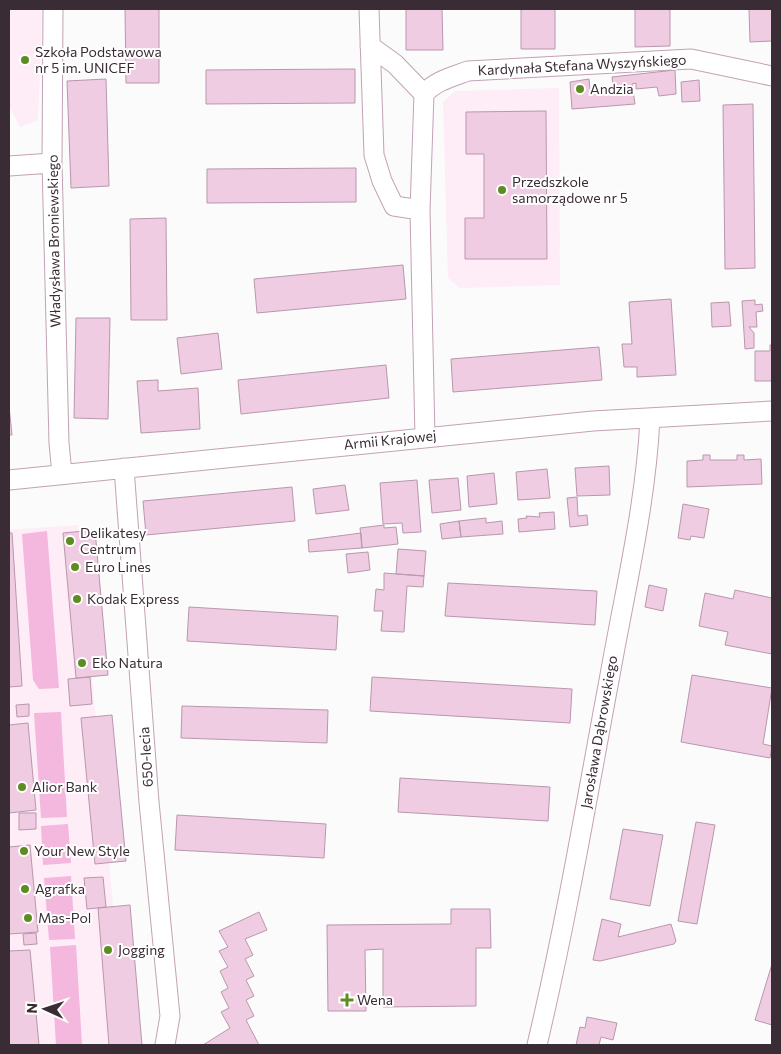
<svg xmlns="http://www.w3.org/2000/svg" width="781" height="1054" font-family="Commissioner,sans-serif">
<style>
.built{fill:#feecf7}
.green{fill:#f4b7dd}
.building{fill:#f0cce2;stroke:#b997ac}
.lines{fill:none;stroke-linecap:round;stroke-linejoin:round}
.street-casing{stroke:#c3a1b6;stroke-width:21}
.street{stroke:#fff;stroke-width:19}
.poi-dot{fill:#5d8d22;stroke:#fff;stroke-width:2}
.labels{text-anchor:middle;stroke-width:4;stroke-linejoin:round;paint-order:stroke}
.poi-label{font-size:14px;fill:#3a2c35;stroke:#fff;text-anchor:start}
.street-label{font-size:14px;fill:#3a2c35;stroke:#fff}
</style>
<rect width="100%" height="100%" fill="#fbfbfb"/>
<path class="built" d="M9,9h32l1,6 -4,105 -18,7 -11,-21z
M559,88l1,197 -100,3 -12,-10 -5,-176 12,-11z
M78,525l48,520h-117v-515z"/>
<path class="green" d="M47,531l12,157 -20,1 -6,-9 -11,-146z
M61,712l6,105 -26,1 -7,-105z
M68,824l3,39 -28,2 -2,-39z
M71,876l4,63 -26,1 -5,-62z
M76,945l6,100h-26l-6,-98z"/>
<path class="building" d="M125,9h34v74h-33z
M406,9h36l1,41h-37z
M521,9h34v40h-34z
M635,9h35v37l-35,1z
M749,9h23v32l-22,1z
M355,69v34l-149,1v-34z
M675,70l1,24 -17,2 -2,-9 -21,2v-6l-4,1 3,20 -63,5 -2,-27 19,-3 1,10 23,-3 -1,-9z
M106,79l3,107 -38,2 -4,-107z
M699,80l1,21 -18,1 -1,-20z
M753,104l2,164 -30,1 -2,-164z
M546,111l1,148h-82v-41h19v-64h-18v-42z
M356,168v34l-149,1v-34z
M166,218l1,102h-36l-1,-101z
M403,265l3,34 -149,14 -3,-34z
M671,299l5,76 -39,2v-10h-13l-2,-23h10l-3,-42z
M755,300v5l7,-1 1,7 -7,1 1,15h-8l5,6v15l-9,1 -3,-48z
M729,302l2,24 -19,1 -1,-24z
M76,318h34l-2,101 -34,-1z
M218,333l4,36 -41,5 -4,-36z
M770,345h2v36h-17v-30h15z
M599,347l3,33 -149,12 -2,-33z
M386,365l3,33 -148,16 -3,-34z
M158,380v11l40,-3 2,41 -59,4 -4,-52z
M9,406l3,29h-3z
M703,455h7v5h27v-5h7v5l17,-1 1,25 -75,3v-26l16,-1z
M609,466l1,29 -33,1 -2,-28z
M547,469l3,29 -32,2 -2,-28z
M494,473l3,31 -28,3 -2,-31z
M458,478l3,32 -29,3 -3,-33z
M417,480l4,52 -18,1 -1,-10 -19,1 -3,-41z
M345,485l4,25 -33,4 -3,-25z
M292,487l3,34 -149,14 -3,-34z
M577,497l1,19 9,-1 1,10 -18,2 -3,-29z
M683,504l26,5 -5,29 -13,-2 -1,4 -12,-2z
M554,512l1,17 -36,3 -1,-13 9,-1 -1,-2 14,1 -1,-4z
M486,518v5l16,-2 1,13 -42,3 -2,-16z
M459,521l2,16 -19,2 -2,-15z
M384,525v3l12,-1 2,17 -36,4 -2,-20z
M95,530l13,145 -32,3 -13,-145z
M9,533h3l10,153 -13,1z
M361,533l1,15 -53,4 -1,-12z
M398,549l28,2 -2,25 -28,-2z
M368,552l2,18 -22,3 -2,-19z
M384,573l40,3 -1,11 -16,-1 -3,46 -23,-1 2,-20h-9l2,-22 8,1z
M448,583l149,8 -2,34 -150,-9z
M649,585l18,4 -4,22 -18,-4z
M735,590l37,8v56l-47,-9 3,-13 -29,-6 6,-33 28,6z
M189,607l149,9 -2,34 -149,-9z
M692,675l80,13 -9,56 9,2 -2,12 -89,-16z
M90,677l2,27 -22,2 -2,-27z
M372,677l200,12 -2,34 -200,-12z
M29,704v12l-12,1 -1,-12z
M182,706l146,4 -1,33 -146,-5z
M112,715l14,146 -31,3 -14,-146z
M28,723l8,87 -27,3v-88z
M400,778l150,9 -2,34 -150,-9z
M19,813h17v16l-17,1z
M177,815l149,9 -2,34 -149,-8z
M696,822l19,3 -18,99 -19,-3z
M623,829l40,6 -13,71 -40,-7z
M30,845l8,87 -29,2v-87z
M103,877l3,30 -19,2 -3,-31z
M130,905l12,140h-33l-11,-137z
M451,909h39l1,39h-15v58l-93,1v-58l-18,1 1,61h-38l-1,-86 124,-1z
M259,912l8,18 -22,9 8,16 -8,4 9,17 -8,4 8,16 -8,4 8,16 -8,4 13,25h-56l27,-17 -9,-16 8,-4 -8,-16 7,-4 -8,-17 8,-4 -9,-16 9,-4 -9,-16z
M602,919l19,5 -3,13 53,-13 5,17 -2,3 -74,17 -7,-1z
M36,933l1,11 -13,1 -1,-11z
M30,950l9,95h-30v-94z
M772,964v61l-17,-5z
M587,1017l30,6 -4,17 -12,-3 -2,8h-23l4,-18 5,1z"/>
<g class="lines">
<defs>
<path id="street" d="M53,9l-1,154 7,280 3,31
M369,9l5,146 8,26 12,25 26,4 5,227
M370,46l25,18 29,30
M9,166l43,-3
M420,210l4,-116c11,-13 28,-17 44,-23l223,-12 81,17
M124,468l25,334 21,214 -5,29
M9,480l584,-59 179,-10
M537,1045c29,-122 50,-247 73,-370 15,-85 36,-171 40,-257"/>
</defs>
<use href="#street" class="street-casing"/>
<use href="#street" class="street"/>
</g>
<g class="poi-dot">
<circle cx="25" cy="60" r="5"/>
<circle cx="580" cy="89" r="5"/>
<circle cx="502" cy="190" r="5"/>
<circle cx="70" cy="541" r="5"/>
<circle cx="75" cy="567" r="5"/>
<circle cx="77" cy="599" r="5"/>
<circle cx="82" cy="663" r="5"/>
<circle cx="22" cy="787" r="5"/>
<circle cx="24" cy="851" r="5"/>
<circle cx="25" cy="889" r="5"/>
<circle cx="28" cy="918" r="5"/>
<circle cx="108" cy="950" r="5"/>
<path d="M344.5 992.5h5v5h5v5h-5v5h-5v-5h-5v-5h5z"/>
</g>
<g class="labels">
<g class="poi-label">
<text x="35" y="57">Szkoła Podstawowa<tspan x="35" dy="16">nr 5 im. UNICEF</tspan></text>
<text x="590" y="94">Andzia</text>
<text x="512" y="187">Przedszkole<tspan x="512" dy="16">samorządowe nr 5</tspan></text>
<text x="80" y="538">Delikatesy<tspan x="80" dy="16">Centrum</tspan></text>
<text x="85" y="572">Euro Lines</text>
<text x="87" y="604">Kodak Express</text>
<text x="92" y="668">Eko Natura</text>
<text x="32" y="792">Alior Bank</text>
<text x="34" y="856">Your New Style</text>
<text x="35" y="894">Agrafka</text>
<text x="38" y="923">Mas-Pol</text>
<text x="118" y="955">Jogging</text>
<text x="357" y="1005">Wena</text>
</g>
<g class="street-label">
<text transform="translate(582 65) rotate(-3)" y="5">Kardynała Stefana Wyszyńskiego</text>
<text transform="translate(54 241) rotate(-91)" y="5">Władysława Broniewskiego</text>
<text transform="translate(390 440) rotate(-6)" y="5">Armii Krajowej</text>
<text transform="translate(599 732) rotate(-80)" y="5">Jarosława Dąbrowskiego</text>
<text transform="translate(146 757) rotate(-94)" y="5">650-lecia</text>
</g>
</g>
<rect width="781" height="1054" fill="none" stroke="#3a2c35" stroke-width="20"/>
<g transform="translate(45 1009) rotate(273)" stroke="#ffffff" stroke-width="4" paint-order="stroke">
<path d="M0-4L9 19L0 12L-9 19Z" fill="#3a2c35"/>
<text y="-8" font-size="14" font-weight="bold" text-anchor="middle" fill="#3a2c35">N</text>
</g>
</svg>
